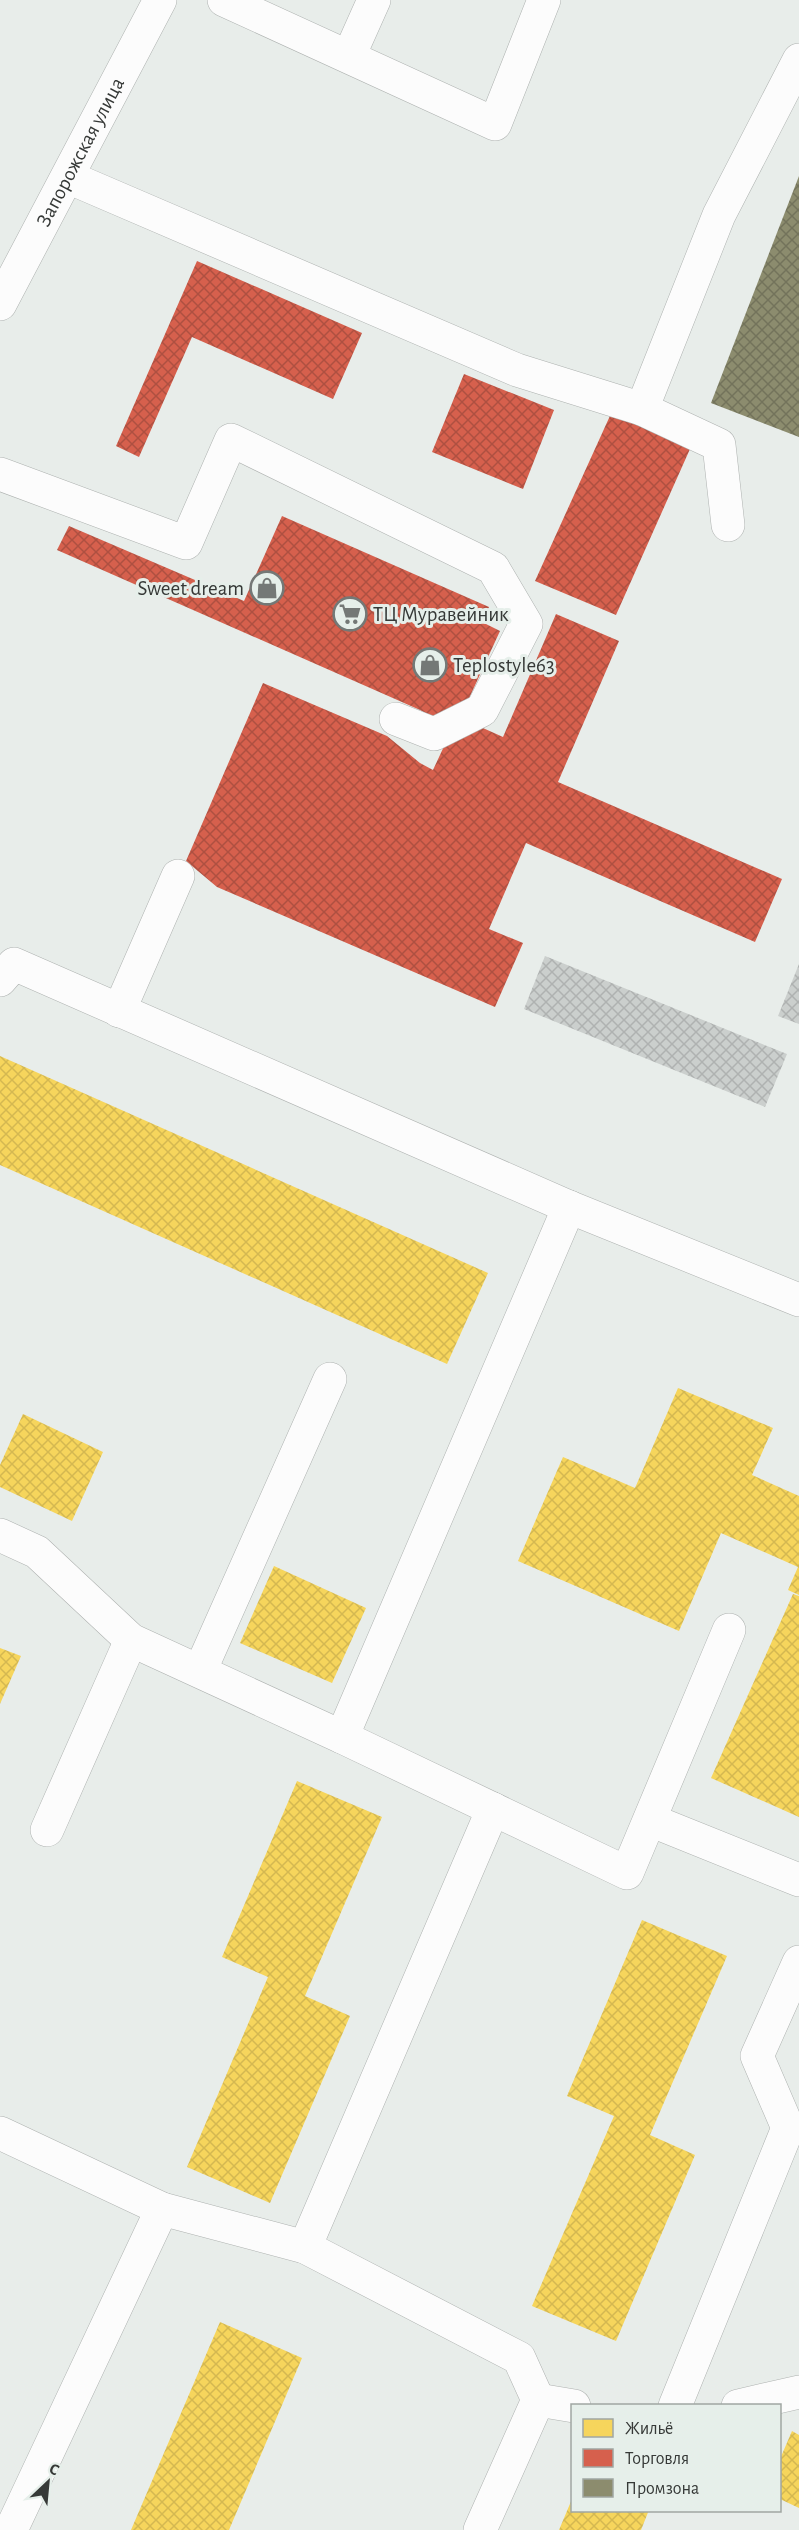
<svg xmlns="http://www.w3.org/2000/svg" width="799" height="2530" font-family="'Alegreya Sans',sans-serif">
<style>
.homes{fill:url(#homes-cross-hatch)}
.shops{fill:url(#shops-cross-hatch)}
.industry{fill:url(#industry-cross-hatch)}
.building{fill:url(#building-cross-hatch)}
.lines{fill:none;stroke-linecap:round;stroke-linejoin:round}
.minor-casing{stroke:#aeb2b0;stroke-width:34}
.minor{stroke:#fcfcfc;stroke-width:33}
.labels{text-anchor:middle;stroke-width:6;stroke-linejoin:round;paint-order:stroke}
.street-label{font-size:21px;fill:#363937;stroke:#e6efea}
.poi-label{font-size:21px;fill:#363937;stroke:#e6efea;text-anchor:start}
</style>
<defs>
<pattern id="homes-cross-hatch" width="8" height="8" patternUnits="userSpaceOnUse" patternTransform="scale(1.5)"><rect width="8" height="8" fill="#f6d55c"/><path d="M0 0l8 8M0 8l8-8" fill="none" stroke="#d4b851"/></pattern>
<pattern id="shops-cross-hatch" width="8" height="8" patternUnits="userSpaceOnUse" patternTransform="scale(1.5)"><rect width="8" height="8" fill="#d6604d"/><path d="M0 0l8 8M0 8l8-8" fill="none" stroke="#ae5041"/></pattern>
<pattern id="industry-cross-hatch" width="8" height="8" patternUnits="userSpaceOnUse" patternTransform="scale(1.5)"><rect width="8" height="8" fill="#8c8c6e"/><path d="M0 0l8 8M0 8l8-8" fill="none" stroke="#73735b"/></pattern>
<pattern id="building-cross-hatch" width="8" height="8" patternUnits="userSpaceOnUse" patternTransform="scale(1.5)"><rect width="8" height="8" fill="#cbcfcd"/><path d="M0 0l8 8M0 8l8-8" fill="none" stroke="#afb2b1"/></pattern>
</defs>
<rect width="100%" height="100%" fill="#e8edea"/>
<path class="homes" d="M0,1056l488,217 -41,91 -447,-199z
M678,1388l95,40 -21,47 47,21v99l-11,-5 10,-23 -77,-34 -42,98 -161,-70 45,-104 72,31z
M23,1414l80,38 -31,69 -72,-34v-22z
M274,1566l92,42 -34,75 -92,-40z
M793,1594l6,2v221l-88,-39z
M0,1648l21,8 -21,48z
M297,1781l85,36 -77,179 45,20 -80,187 -83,-36 81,-190 -46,-20z
M642,1920l85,36 -77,179 45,20 -79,186 -84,-35 82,-190 -47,-20z
M220,2322l82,36 -73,172h-98z
M792,2431l7,4v73l-19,-9v-40z
M572,2499v11h77l-8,20h-82z"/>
<path class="shops" d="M197,261l165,72 -29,66 -141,-62 -53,120 -23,-11z
M464,374l90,36 -31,79 -91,-37z
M614,407l80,33 -78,175 -81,-34z
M282,516l207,91 -5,16 16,8 -34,74 -27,16 -19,-11 -363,-160 12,-24 175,75z
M556,614l63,27 -61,141 224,97 -27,63 -229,-99 -37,86 34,14 -28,64 -278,-120 -31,-26 77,-178 124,53 33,27 13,7 13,-28 28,-18 29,13z"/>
<path class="industry" d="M799,176v261l-88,-34z"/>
<path class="building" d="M545,956l242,98 -22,53 -241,-98z
M799,964v60l-21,-8z"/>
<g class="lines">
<defs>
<g id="minor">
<path d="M224,0l271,124 49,-124"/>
<path d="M349,56l25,-56"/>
<path d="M68,177l449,193 125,39 77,-194 80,-155"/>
<path id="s1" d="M0,304l160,-304"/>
<path d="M642,409l77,36 9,80"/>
<path d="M0,474l186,69 45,-103 262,128 33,56 -44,86 -48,24 -38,-15"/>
<path d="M0,980l14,-16 555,243 230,93"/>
<path d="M119,1011l59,-135"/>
<path d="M0,1535l37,17 94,88 211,97 227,-530"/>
<path d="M200,1671l130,-292"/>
<path d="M342,1737l285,136 102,-243"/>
<path d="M650,1820l149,60"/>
<path d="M47,1830l84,-190"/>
<path d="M0,2133l162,76 143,38 214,111 19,42 -58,130"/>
<path d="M305,2247l188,-438"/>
<path d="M538,2400l36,6"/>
<path d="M675,2406l113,-278 -31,-72 42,-94"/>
<path d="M738,2406l61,-14"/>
<path d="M11,2530l151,-321"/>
</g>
</defs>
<use href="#minor" class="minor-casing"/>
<use href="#minor" class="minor"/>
</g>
<defs>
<symbol id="shop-ring" viewBox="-11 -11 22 22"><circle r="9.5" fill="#e6efea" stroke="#747876" stroke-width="1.5"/><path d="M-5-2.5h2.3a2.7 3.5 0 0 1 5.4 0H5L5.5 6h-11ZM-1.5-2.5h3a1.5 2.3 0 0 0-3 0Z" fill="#747876"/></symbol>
<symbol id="supermarket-ring" viewBox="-11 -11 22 22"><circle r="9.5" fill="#e6efea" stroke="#747876" stroke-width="1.5"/><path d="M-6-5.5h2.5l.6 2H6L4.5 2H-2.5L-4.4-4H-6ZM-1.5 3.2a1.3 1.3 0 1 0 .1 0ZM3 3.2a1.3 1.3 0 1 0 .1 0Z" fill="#747876"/></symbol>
</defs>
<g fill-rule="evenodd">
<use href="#shop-ring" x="248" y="569" width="38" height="38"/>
<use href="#supermarket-ring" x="331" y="595" width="38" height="38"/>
<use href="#shop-ring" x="411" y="646" width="38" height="38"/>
</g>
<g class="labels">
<g class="street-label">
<text dy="7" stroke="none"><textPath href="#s1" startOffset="172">Запорожская улица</textPath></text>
</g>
<g class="poi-label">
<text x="244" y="595" text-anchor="end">Sweet dream</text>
<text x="373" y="621">ТЦ Муравейник</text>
<text x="453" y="672">Teplostyle63</text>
</g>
</g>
<rect x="571" y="2404" width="210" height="108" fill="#e6efea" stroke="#a0a6a2" stroke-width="1.5"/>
<rect x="583" y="2419" width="30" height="18" fill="#f6d55c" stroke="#a0a6a2" stroke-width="1.5"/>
<text x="625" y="2434" font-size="18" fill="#363937">Жильё</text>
<rect x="583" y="2449" width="30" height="18" fill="#d6604d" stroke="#a0a6a2" stroke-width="1.5"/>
<text x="625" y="2464" font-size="18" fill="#363937">Торговля</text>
<rect x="583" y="2479" width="30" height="18" fill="#8c8c6e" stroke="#a0a6a2" stroke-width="1.5"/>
<text x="625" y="2494" font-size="18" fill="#363937">Промзона</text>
<g transform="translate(48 2482) rotate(26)" stroke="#e6efea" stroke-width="4.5" paint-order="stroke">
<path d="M0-4.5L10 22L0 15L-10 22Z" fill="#363937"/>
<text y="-9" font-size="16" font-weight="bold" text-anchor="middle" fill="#363937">С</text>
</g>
</svg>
